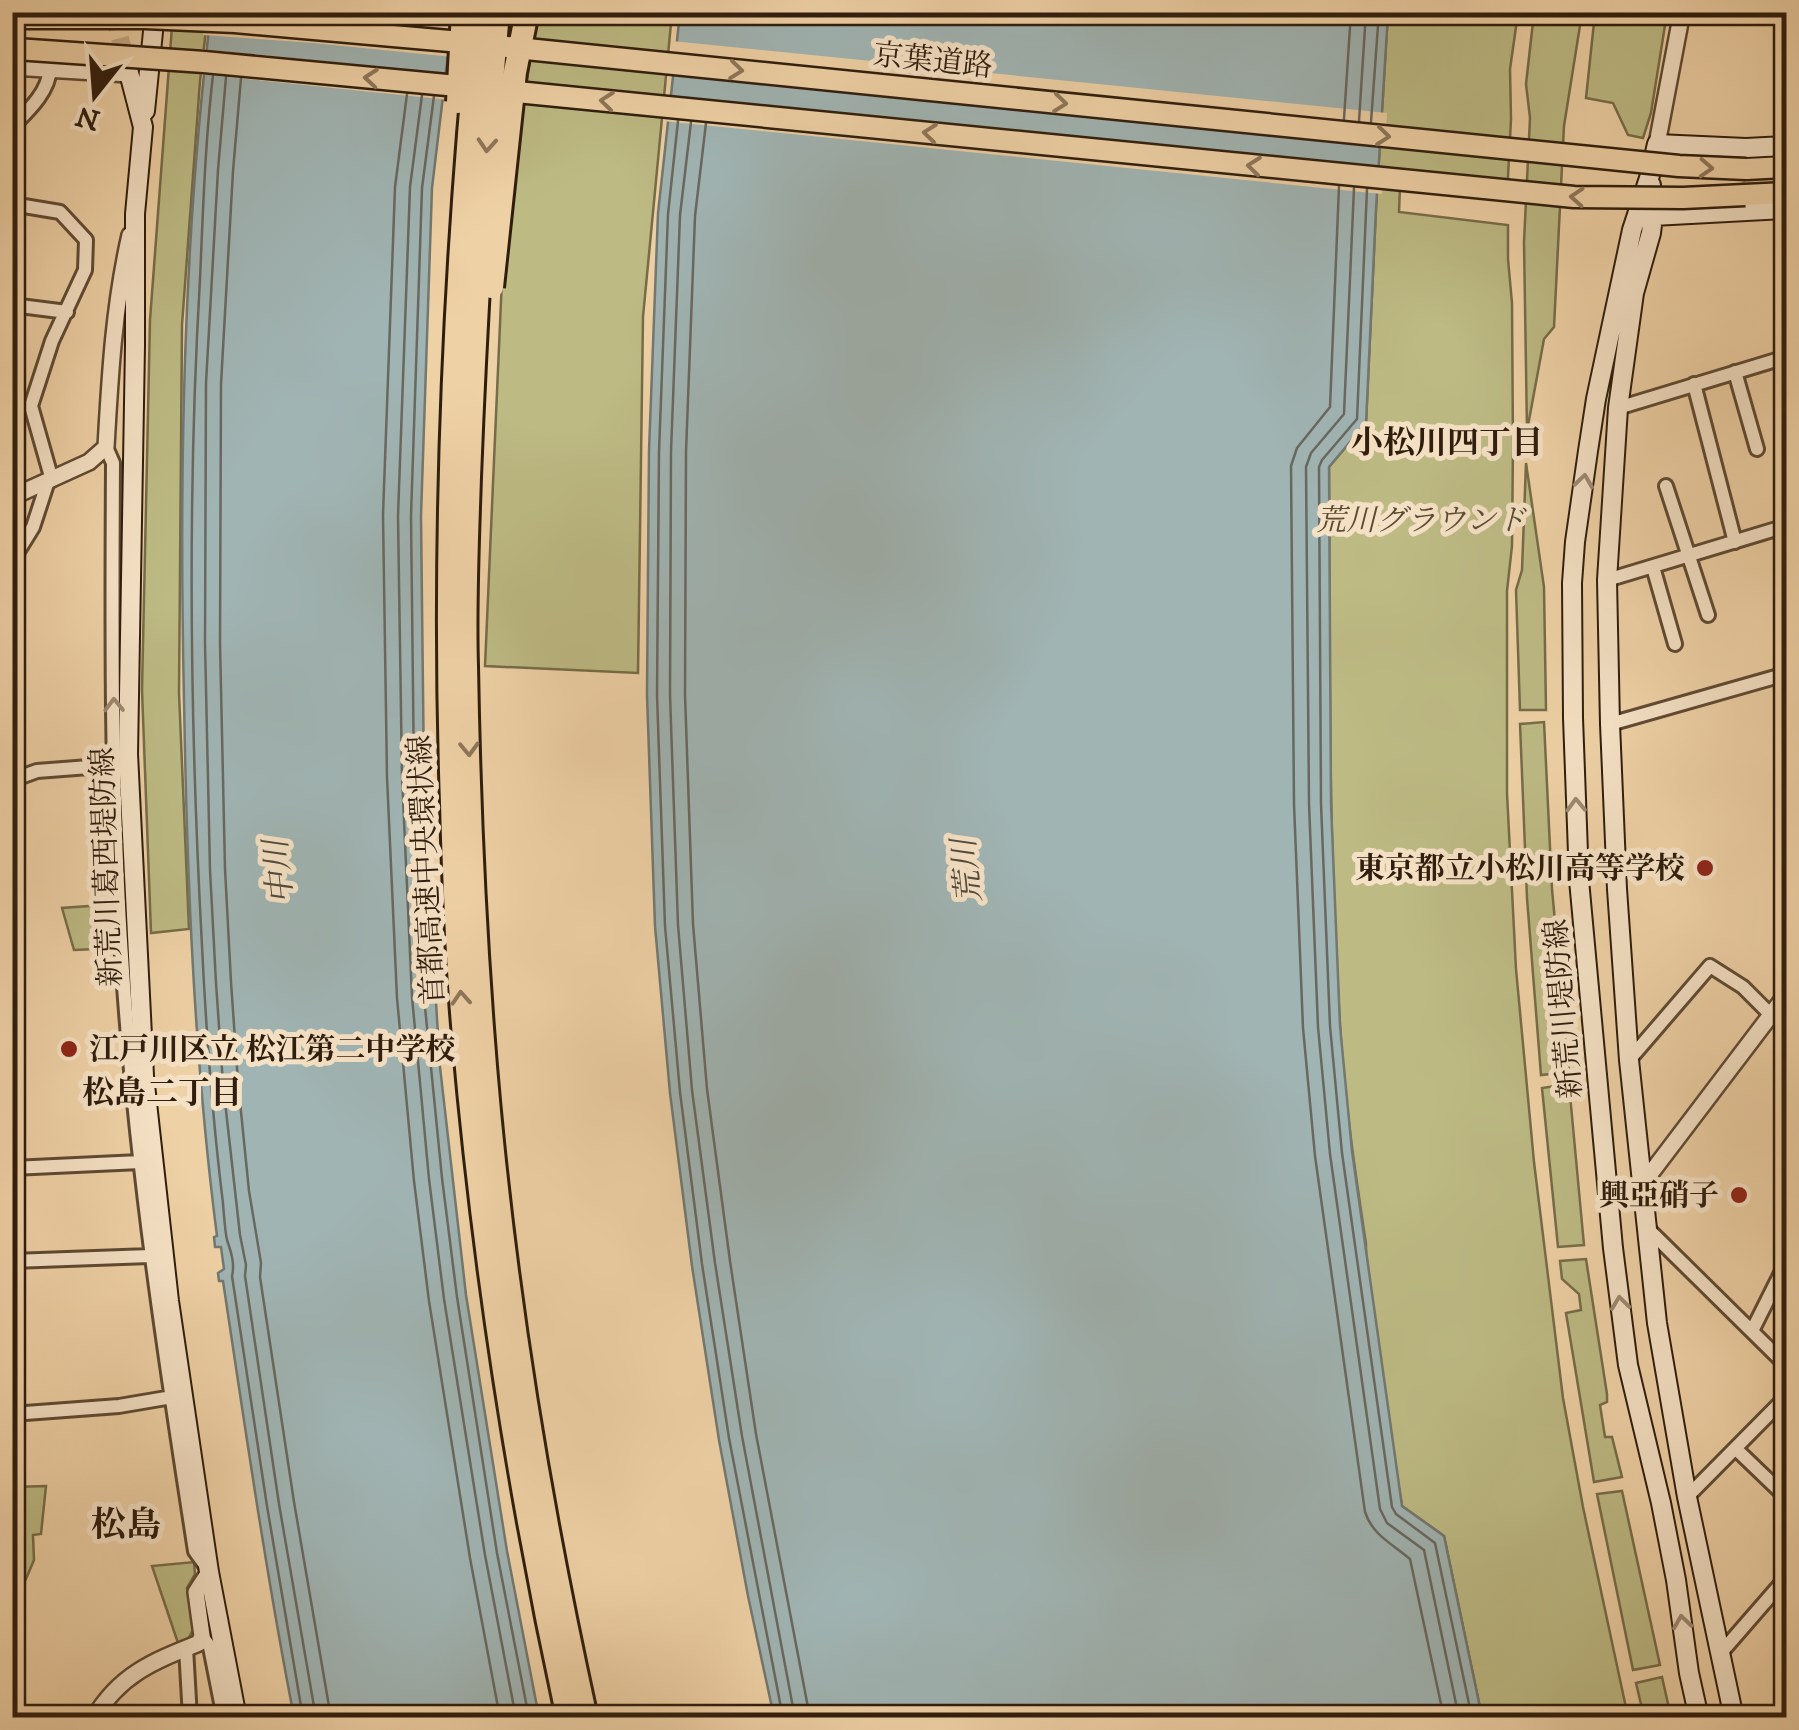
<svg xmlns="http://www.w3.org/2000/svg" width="1799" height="1730" font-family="'IM FELL DW Pica','Noto Serif JP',serif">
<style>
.green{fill:#bdba84;stroke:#766c48;stroke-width:2.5}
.water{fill:#a0b4b3;stroke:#737871;stroke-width:2.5}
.pier{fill:#efd1a6}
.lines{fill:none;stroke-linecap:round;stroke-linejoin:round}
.shore{stroke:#686860;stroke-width:2.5}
.secondary-tunnel{stroke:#c9ad87;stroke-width:18;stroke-dasharray:18 9;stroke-linecap:butt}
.minor-casing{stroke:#5f4a33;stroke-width:18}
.tertiary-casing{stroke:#5f4a33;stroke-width:20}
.secondary-casing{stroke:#2f1d0d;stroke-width:22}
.trunk-casing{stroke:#2f1d0d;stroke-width:25}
.minor{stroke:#f5e1c5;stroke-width:12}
.tertiary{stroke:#f5e1c5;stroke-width:15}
.secondary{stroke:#f5e1c5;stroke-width:18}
.trunk{stroke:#efd1a6;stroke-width:20}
.trunk-bridge-casing{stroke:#2f1d0d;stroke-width:25;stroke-linecap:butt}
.motorway-bridge-casing{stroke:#2f1d0d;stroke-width:28;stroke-linecap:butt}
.trunk-bridge{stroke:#efd1a6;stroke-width:20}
.motorway-bridge{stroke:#efd1a6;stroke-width:22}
.oneway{stroke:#8f775a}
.oneway2{stroke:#9c8972}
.poi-dot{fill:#8f2418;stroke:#f5e1c5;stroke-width:4}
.labels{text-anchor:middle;stroke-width:10;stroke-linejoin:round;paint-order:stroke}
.street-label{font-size:30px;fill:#2f1d0d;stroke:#f5e1c5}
.park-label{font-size:30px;font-style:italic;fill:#5a4c31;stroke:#f5e1c5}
.poi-label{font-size:30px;font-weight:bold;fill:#2f1d0d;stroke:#f5e1c5;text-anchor:end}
.neighbourhood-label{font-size:32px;font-weight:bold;fill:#2f1d0d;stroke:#f5e1c5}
.water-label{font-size:32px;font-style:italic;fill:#514a3f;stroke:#f5e1c5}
.quarter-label{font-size:35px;font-weight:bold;fill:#2f1d0d;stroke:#f5e1c5}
</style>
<rect width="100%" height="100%" fill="#efd1a6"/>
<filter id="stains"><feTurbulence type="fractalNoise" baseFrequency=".002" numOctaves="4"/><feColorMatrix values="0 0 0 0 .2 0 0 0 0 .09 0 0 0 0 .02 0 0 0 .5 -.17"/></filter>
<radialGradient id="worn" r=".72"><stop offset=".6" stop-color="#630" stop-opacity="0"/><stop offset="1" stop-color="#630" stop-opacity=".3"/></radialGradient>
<path class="green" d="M173,13h35l-8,68 -18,244 -3,368 10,236 -38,4 -9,-243 8,-370z
M538,13h134l-29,304 -5,356 -153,-7 20,-456z
M1388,13h130l-8,56 1,50 -4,77 -107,-9 -1,25 109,13v34l4,44 1,141 -1,102 -5,45v202l9,176 18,193 29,236 20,109 45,210h-146l-38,-181 -42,-30 -19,-114 -17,-139v-9c-11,-73 -22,-146 -26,-220 -12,-185 -10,-371 -11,-557l37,-44 10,-214z
M1534,13h48l-18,113 -10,201 -10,12 -17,92 -3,-189 6,-124 -4,-34z
M1595,13h72l-16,100 -8,25 -15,-3 -15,-32 -27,-5z
M1526,463l18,124 2,123h-26l-4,-120 6,-20z
M1544,722l8,167 17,183 -28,3 -14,-177 -7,-174z
M116,904l3,44 -45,2 -12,-42z
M1569,1084l15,161 -26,2 -16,-159z
M1586,1259l21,135v8l-7,3 5,32h7l10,40 -28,5 -28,-169 15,-3 -2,-16 -17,-15 -2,-18z
M46,1486l-5,48 -8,1 1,25 -8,19 -13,-8v-84z
M1622,1491l38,174 -27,5 -36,-176z
M194,1562l1,12 -8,14 6,42 -5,9 -10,4 -26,-77z
M1662,1677l9,40h-27l-8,-34z"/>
<path class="water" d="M211,13h242l-21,175 -11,328 3,260 6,129 10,162 26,228 41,256 32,166h-245c-28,-144 -49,-290 -71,-436h-4l-1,-8 6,-4 -3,-22h-6l-1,-10 3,-1c-23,-178 -30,-357 -33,-536 -5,-229 -1,-460 27,-687z
M680,13h708l-12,196 -10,214 -37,44 2,337 9,222 12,125 50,355 42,30 38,181h-708l-26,-121 -29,-156 -27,-174 -22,-173 -15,-167 -8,-231 2,-244 9,-238z"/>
<path class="pier" d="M206,12h183l68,7 -4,38 -140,-14 -110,-8z
M672,41l715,72 -2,33 -717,-72z
M201,49l251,25 -3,26 -251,-26z
M666,96l717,72 -1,26 -719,-73z"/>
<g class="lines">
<path class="shore" d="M213,75c-8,68 -10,137 -13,204 -13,222 -10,445 2,667 4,83 10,166 20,249 2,14 2,31 5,45 4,12 8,23 5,36l35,230 36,212
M226,77l-8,93 -12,213 -1,260 5,227 6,113 7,101 17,151 6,30 -1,11 34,228 37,214
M241,78l-8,93 -12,213 -1,259 5,226 6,113 7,100 11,109 12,72 -1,14 34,225 37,216
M407,94l-12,93 -12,328 4,262 10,221 17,183 15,120 41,257 30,160
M422,95l-12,92 -12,329 4,260 10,221 17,182 15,120 41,256 31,163
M434,96l-12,92 -11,328 3,260 10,221 18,181 15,119 40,256 32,165
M1344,119l7,-107
M678,121l-10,93 -9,238 -2,243 8,231 15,166 22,172 27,174 54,280
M1359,121l7,-109
M691,122l-11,93 -9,237 -1,243 8,230 14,165 23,173 27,173 53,282
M1371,122l8,-110
M706,123l-11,93 -9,236 -1,243 8,229 14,165 23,172 26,173 54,284
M1339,186l-9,221 -33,41 -6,18 3,338 9,224 12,128 50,356c8,24 28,32 45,47l34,159
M1354,188l-10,226 -33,39 -5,14 3,337 9,223 12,127 50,355 7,14 37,27 35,168
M1367,189l-10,230 -35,41 -3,7 2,337 9,222 12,127 50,354 4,7 39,29 37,175"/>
<path class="secondary-tunnel" d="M113,12l14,53"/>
<defs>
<path id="minor" d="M12,127c16,-16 37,-35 38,-59
M12,204l48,8 26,28 -1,30 -33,71 -21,65 21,74
M12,305l55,7
M1735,372l22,77
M1694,384l41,158
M1618,408l168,-51
M106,447l7,16c-1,169 -2,339 10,508 13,195 42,387 72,580l10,14
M1666,486l42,129
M12,561l21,-34 15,-46
M1653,567l22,77
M1607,580l179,-54
M1610,724l176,-50
M12,780l25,-9 78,-6
M1629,1060l81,-94 33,21 29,29
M12,1168l128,-6
M1646,1227l140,138
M12,1261l138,-5
M1752,1331l31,-62 3,3
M12,1414l107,-8 53,-9
M1736,1449l50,48
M1687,1497l99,-100
M202,1636l8,11 14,71
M186,1648l4,70
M1719,1655l67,-77"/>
<path id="tertiary" d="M12,67l117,7
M1657,144l25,-132
M12,497l77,-35 17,-15c4,-72 8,-142 24,-212
M1641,1186l145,-191
M94,1718c26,-44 60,-57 105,-75l3,-7 -6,-44 13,-20"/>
<path id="secondary" d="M128,69l15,58 -8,87v131l-7,409 16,322 25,225 40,271 28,146
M145,111l10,-99
M1651,185l2,31 -2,17 -17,60 -16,115 -11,172 3,144 7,165 12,171 28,263 30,174 47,221
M1645,209l8,7 133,-7
M1699,1718l-10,-45 -13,-93 -15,-77 -33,-138 -15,-117 -34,-368 -6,-162 -1,-135 3,-41 13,-91 8,-52 36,-169 18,-55 7,-31 89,4 40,-2"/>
<path id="trunk" d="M1746,169l40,-2
M1745,195l41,-2"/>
</defs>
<use href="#minor" class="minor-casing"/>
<use href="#tertiary" class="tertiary-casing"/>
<use href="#secondary" class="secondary-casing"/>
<use href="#trunk" class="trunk-casing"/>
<use href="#minor" class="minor"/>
<use href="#tertiary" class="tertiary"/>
<use href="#secondary" class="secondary"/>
<use href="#trunk" class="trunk"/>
<defs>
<path id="trunk-bridge" d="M19,18h126l90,4 237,21
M507,47l1172,119 67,3
M16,49l188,13 264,25
M497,90l1077,107 109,1 62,-3"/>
<path id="motorway-bridge" d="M480,12c-26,263 -37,528 -28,792 2,78 5,155 12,232 20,229 55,457 104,682
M498,12c-14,155 -23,310 -29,465 -2,63 -5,126 -3,189 2,121 7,242 16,362 17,231 54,463 104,690
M458,102l5,-90
M492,287l23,-215 12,-60"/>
</defs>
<use href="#trunk-bridge" class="trunk-bridge-casing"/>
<use href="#motorway-bridge" class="motorway-bridge-casing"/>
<use href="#trunk-bridge" class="trunk-bridge"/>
<use href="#motorway-bridge" class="motorway-bridge"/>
</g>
<defs><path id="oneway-chevron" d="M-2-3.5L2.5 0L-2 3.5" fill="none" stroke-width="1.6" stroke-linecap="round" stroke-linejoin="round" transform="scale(2.5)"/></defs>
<g class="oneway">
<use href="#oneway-chevron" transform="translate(736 70) rotate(6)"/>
<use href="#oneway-chevron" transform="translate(371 78) rotate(-175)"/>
<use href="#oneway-chevron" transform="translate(607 101) rotate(-174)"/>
<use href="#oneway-chevron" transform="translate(1060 103) rotate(6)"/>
<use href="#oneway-chevron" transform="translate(930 133) rotate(-174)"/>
<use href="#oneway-chevron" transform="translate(1383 136) rotate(6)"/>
<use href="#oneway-chevron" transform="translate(487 145) rotate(94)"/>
<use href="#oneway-chevron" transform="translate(1254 166) rotate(-174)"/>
<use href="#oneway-chevron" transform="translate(1706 168) rotate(3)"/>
<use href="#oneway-chevron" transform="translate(1577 197) rotate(-176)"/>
<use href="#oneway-chevron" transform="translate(469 749) rotate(88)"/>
<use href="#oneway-chevron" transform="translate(461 998) rotate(-94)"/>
</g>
<g class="oneway2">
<use href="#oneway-chevron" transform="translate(1584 481) rotate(-82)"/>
<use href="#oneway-chevron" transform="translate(114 705) rotate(-91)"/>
<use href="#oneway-chevron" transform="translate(1576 805) rotate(-92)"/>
<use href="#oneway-chevron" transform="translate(1620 1303) rotate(-97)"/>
<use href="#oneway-chevron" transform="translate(1682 1622) rotate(-98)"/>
</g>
<g class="poi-dot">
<circle cx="1705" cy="868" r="10"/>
<circle cx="69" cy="1049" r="10"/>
<circle cx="1739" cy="1195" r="10"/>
</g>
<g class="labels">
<g class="street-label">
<text transform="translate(933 60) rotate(6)" y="10">京葉道路</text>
<text transform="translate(106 867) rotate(-92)" y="10">新荒川葛西堤防線</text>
<text transform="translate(426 870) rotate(-93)" y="10">首都高速中央環状線</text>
<text transform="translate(1563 1009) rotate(-95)" y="10">新荒川堤防線</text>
</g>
<g class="park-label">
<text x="1421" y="530">荒川グラウンド</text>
</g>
<g class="poi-label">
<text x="1685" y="878">東京都立小松川高等学校</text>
<text x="89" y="1059" text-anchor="start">江戸川区立 松江第二中学校</text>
<text x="1719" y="1205">興亞硝子</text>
</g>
<g class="neighbourhood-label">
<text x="1447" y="453">小松川四丁目</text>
<text x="162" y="1103">松島二丁目</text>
</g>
<g class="water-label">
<text transform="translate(966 871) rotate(-96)" y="11">荒川</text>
<text transform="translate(278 872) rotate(-96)" y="11">中川</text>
</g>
<g class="quarter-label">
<text x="126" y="1536">松島</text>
</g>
</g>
<rect width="1799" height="1730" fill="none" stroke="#efd1a6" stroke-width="50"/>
<rect x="15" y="15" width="1769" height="1700" fill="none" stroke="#2f1d0d" stroke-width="5"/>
<rect x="25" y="25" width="1749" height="1680" fill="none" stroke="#2f1d0d" stroke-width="2.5"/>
<g transform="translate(95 95) rotate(197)" stroke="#f5e1c5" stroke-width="8" paint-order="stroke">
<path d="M0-8L18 38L0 25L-18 38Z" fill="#2f1d0d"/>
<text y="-15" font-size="28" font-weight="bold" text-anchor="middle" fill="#2f1d0d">N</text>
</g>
<rect width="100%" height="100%" filter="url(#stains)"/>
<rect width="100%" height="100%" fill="url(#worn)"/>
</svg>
